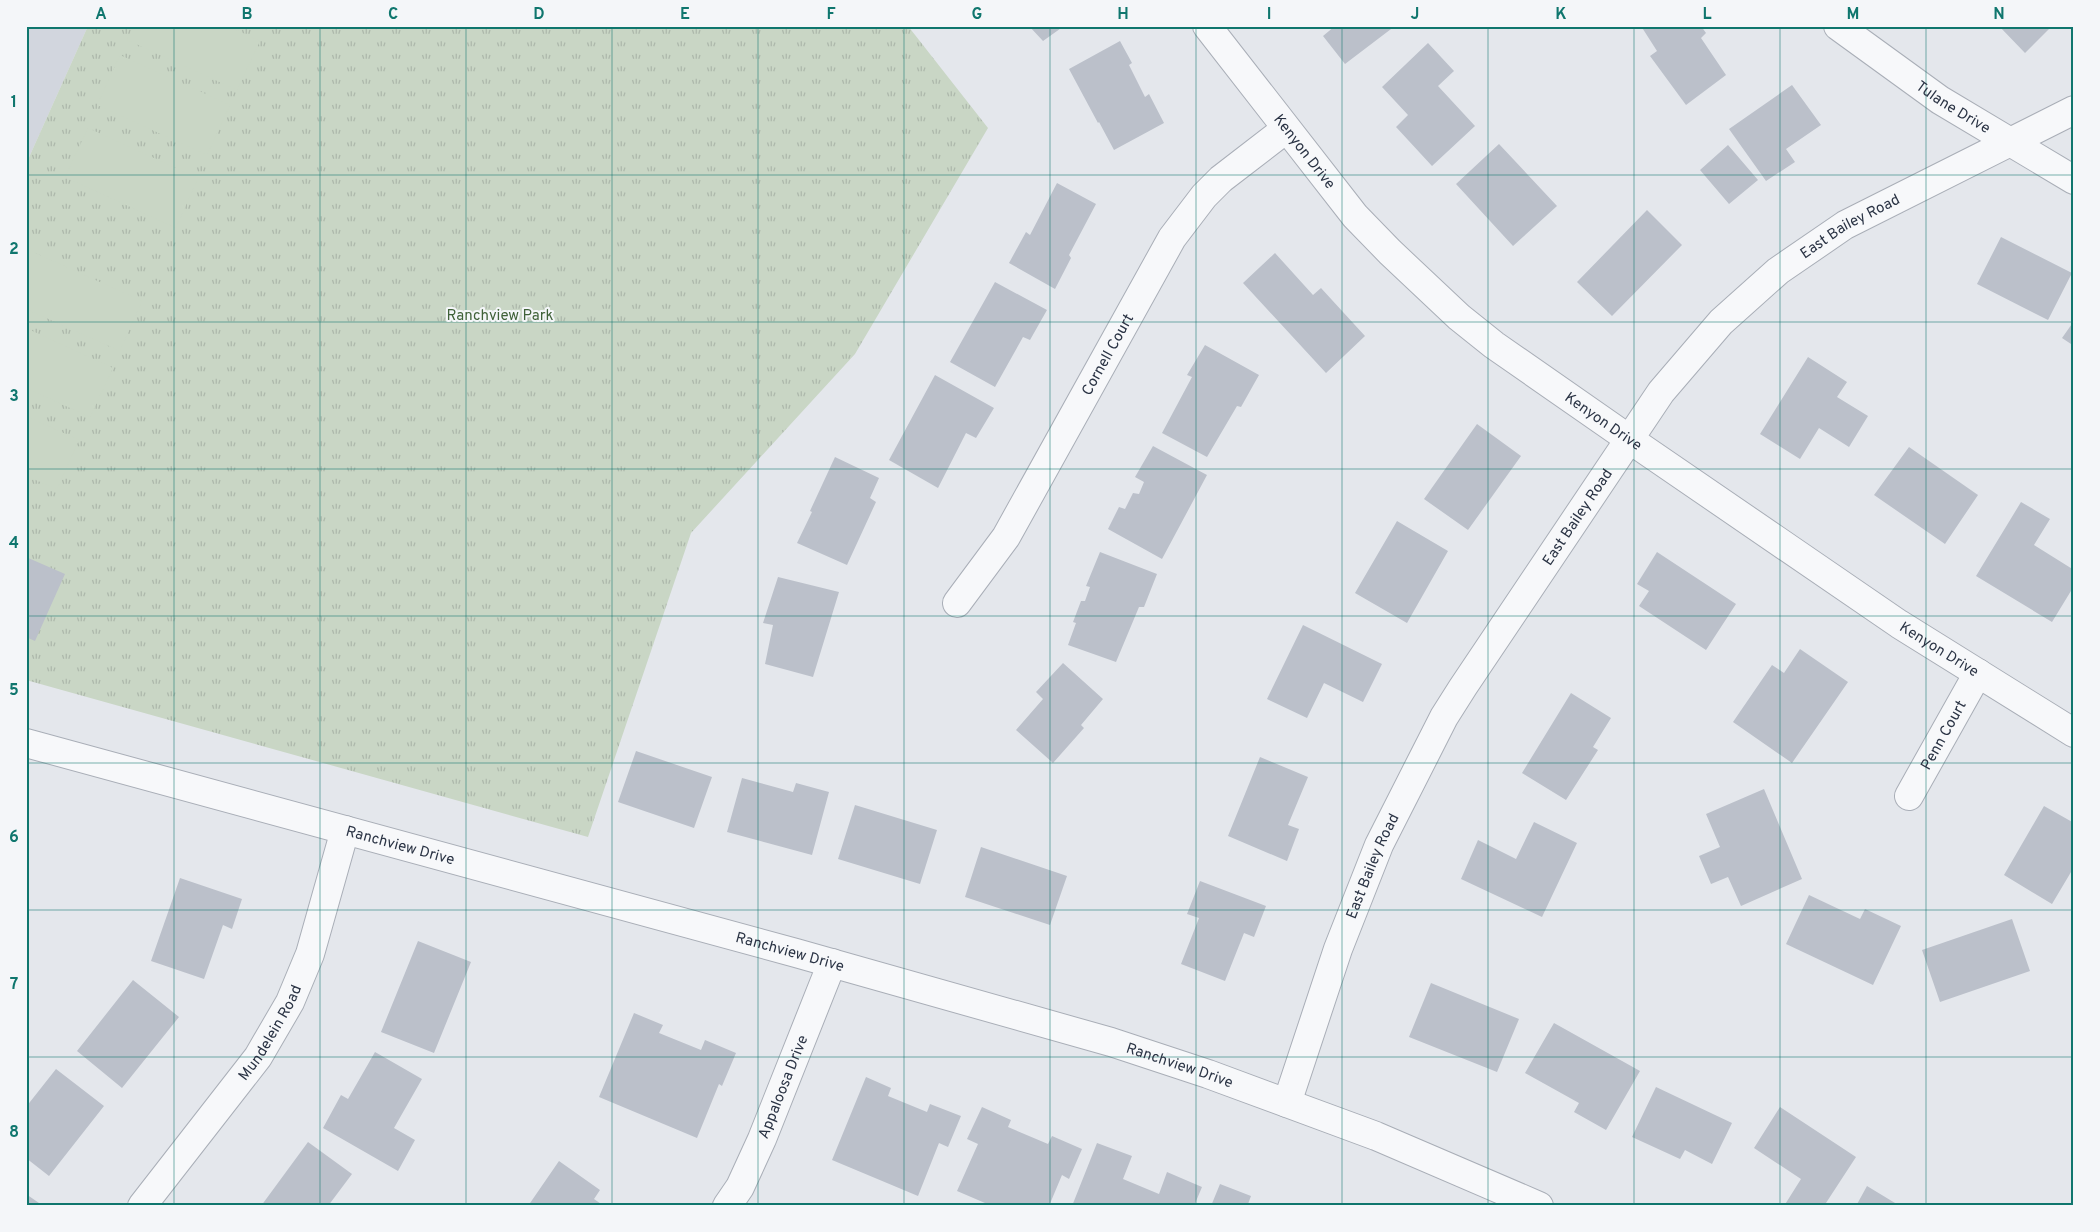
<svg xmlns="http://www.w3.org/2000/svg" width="2100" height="1232" font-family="Overpass,sans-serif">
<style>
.built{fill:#d2d6de}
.park{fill:url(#park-tufts)}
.pitch{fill:#c9d6c5}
.building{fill:#bbc0ca}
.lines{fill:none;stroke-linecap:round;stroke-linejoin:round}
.street-casing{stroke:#a9aeb7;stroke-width:30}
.street{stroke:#f7f8fa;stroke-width:28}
.grid{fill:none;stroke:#0f766e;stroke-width:1;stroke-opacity:0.55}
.labels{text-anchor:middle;stroke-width:4;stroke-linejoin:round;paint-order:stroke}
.street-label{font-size:15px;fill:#2b3445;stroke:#f4f6f9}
.park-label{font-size:15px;fill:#3f6138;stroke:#f4f6f9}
.neatline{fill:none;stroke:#0f766e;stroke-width:2}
.grid-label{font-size:16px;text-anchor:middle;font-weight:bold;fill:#0f766e}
</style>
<defs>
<pattern id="park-tufts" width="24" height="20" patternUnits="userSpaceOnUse" patternTransform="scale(1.25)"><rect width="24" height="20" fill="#c9d6c5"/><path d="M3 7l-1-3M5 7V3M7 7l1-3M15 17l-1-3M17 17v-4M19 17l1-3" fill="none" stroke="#adb8ab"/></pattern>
</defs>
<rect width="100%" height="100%" fill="#e4e7ec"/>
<path class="built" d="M26,26h62l-62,138z"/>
<path class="park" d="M88,26h820l80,102 -133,226 -164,179 -103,304 -562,-157v-516z"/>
<path class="pitch" d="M133,26h95l32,15 -23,49 -110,-50z
M120,55l110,50 -23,50 -110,-50z
M88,128l110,50 -22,50 -111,-51z
M31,251l111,50 -22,50 -94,-42v-46z
M26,328l87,40 -23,49 -64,-29z
M26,416l53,24 -22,49 -31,-13z"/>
<path class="building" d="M1029,26h35l-21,15z
M1335,26h60l-50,38 -22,-28z
M1641,26h60l5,7 -5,5 25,37 -40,30 -36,-49 7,-5z
M1999,26h53l-27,27z
M1120,41l12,22 -3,2 16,32 4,-3 15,29 -50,27 -15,-28 -1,1 -29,-54z
M1428,43l26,28 -16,15 37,40 -43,40 -36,-39 12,-12 -26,-28z
M1792,85l29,40 -35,24 9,13 -29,19 -37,-52z
M1499,144l58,62 -44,40 -57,-62z
M1728,145l30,35 -29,24 -29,-34z
M1057,183l39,21 -27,51 2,3 -16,31 -46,-26 17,-31 4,3z
M1647,210l35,35 -70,71 -35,-34z
M2001,237l71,36 -24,47 -71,-36z
M1275,253l38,42 8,-7 44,48 -39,37 -83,-90z
M995,282l52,28 -17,30 -7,-3 -28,50 -45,-25z
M2074,321v25l-12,-8z
M1205,345l54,30 -18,32 -4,-1 -30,51 -45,-24 30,-56 -5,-2z
M1808,357l39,25 -10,15 31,19 -19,31 -30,-19 -19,31 -40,-25z
M935,375l59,33 -18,30 -10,-5 -28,55 -49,-28z
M1477,424l44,32 -53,74 -44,-31z
M1153,446l54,29 -45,84 -54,-30 11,-22 6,2 8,-16 6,1 5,-12 -9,-5z
M1909,447l69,48 -33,49 -71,-49z
M835,457l44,21 -9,20 6,4 -29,63 -50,-22 15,-31 -2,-1z
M2021,502l29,17 -16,26 40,25v16l-22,36 -76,-46z
M1397,521l51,30 -41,72 -52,-30z
M1100,552l57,22 -13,33h-5l-23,55 -48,-17 8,-22 -3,-1 8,-21h4l5,-14 -4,-1z
M1657,552l79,52 -30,46 -67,-44 10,-15 -12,-7z
M26,557l39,17 -30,67 -9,-4z
M778,577l61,15 -26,85 -48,-13 8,-39 -10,-2z
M1303,625l79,39 -19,38 -39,-19 -17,35 -40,-19z
M1800,649l48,33 -56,81 -59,-41 39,-57 12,8z
M1063,663l40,36 -22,26 3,3 -31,35 -37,-33 27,-31 -7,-7z
M1571,693l40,25 -18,29 5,3 -32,50 -44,-27z
M636,751l76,26 -18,51 -76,-26z
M1260,757l48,20 -20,48 11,4 -12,32 -59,-25z
M742,778l51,14 3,-9 33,9 -17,63 -85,-23z
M1764,789l38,90 -61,27 -13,-29 -17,7 -12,-28 21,-9 -14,-33z
M855,805l82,25 -17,54 -82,-25z
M2044,806l30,17v44l-22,37 -48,-29z
M1534,822l43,21 -35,74 -81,-38 17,-39 38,19z
M981,847l86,29 -17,49 -85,-28z
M180,878l62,21 -10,30 -9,-4 -19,54 -53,-18z
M1200,881l66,25 -12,31 -10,-4 -19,48 -44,-17 18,-46 -12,-4z
M1809,895l51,24 5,-10 36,17 -28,59 -87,-41z
M2012,919l18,52 -90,31 -18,-52z
M418,941l53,21 -37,91 -53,-21z
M133,980l46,37 -57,71 -45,-37z
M1431,983l88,36 -22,53 -88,-35z
M634,1013l29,12 -4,8 42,17 4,-10 31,13 -14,33 -3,-2 -22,54 -98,-41z
M1554,1023l86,48 -34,59 -32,-18 5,-9 -54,-30z
M375,1052l47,27 -28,49 21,12 -17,31 -75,-43 18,-33 7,4z
M56,1069l48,37 -55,70 -23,-18v-51z
M866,1077l25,11 -3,8 39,16 3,-8 31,12 -13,31 -9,-4 -21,53 -86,-36z
M1656,1087l76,36 -20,41 -27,-14 -5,9 -48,-22z
M982,1107l29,13 -3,7 40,17 4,-8 30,13 -13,30 -7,-4 -13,31h-57l-35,-15 21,-47 -11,-5z
M1780,1107l76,50 -32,49h-40l17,-27 -47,-31z
M308,1142l44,32 -24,32h-67z
M1097,1143l35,13 -9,23 36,15 8,-22 35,15 -8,19h-122z
M559,1161l41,29 -6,9 10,7h-76z
M1220,1184l31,12 -3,8 5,2h-42z
M1867,1186l33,20h-44z
M26,1194l13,9 -2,3h-11z"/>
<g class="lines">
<defs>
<g id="street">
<path id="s1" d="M1207,26l148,190 35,36 69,65 35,28 135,94 270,185 175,109"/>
<path id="s2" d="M1838,26l102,74 134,80"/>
<path id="s3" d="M957,603l49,-66 166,-299 32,-42 17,-17 65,-50"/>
<path id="s4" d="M26,743l770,210 315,89 97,32 168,62 163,70"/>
<path id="s5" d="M1909,796l69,-123"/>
<path id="s6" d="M1287,1103l51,-154 41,-104 65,-128 19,-30 198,-295 60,-70 57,-51 67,-46 229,-115"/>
<path id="s7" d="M142,1206l116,-149 32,-55 20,-48 35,-124"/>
<path id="s8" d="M727,1206l13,-19 22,-48 70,-176"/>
</g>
</defs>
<use href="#street" class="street-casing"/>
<use href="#street" class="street"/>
</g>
<path class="grid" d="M174,26v1180M320,26v1180M466,26v1180M612,26v1180M758,26v1180M904,26v1180M1050,26v1180M1196,26v1180M1342,26v1180M1488,26v1180M1634,26v1180M1780,26v1180M1926,26v1180M26,175h2048M26,322h2048M26,469h2048M26,616h2048M26,763h2048M26,910h2048M26,1057h2048"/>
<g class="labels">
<g class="street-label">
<text dy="5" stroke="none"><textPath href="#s2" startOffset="141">Tulane Drive</textPath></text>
<text dy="5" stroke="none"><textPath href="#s1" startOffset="159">Kenyon Drive</textPath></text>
<text dy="5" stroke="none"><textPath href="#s6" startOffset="1062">East Bailey Road</textPath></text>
<text dy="5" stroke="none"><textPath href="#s3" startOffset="291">Cornell Court</textPath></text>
<text dy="5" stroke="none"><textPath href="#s1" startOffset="564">Kenyon Drive</textPath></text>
<text dy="5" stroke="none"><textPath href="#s6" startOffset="658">East Bailey Road</textPath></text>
<text dy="5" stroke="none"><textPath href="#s1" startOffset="970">Kenyon Drive</textPath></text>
<text dy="5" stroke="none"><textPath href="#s5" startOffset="70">Penn Court</textPath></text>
<text dy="5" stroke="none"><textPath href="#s4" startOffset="388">Ranchview Drive</textPath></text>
<text dy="5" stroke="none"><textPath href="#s6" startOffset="252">East Bailey Road</textPath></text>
<text dy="5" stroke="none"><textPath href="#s4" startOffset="792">Ranchview Drive</textPath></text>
<text dy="5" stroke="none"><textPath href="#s7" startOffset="216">Mundelein Road</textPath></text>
<text dy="5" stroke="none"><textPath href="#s4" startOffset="1198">Ranchview Drive</textPath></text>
<text dy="5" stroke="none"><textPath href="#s8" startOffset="132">Appaloosa Drive</textPath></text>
</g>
<g class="park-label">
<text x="500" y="320">Ranchview Park</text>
</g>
</g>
<rect width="2100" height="1232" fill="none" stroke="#f4f6f9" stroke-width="55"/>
<rect x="28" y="28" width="2044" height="1176" class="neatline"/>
<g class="grid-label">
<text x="101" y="19">A</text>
<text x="247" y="19">B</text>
<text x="393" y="19">C</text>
<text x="539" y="19">D</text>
<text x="685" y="19">E</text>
<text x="831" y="19">F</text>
<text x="977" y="19">G</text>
<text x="1123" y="19">H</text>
<text x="1269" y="19">I</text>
<text x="1415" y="19">J</text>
<text x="1561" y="19">K</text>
<text x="1707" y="19">L</text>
<text x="1853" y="19">M</text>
<text x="1999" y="19">N</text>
<text x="14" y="107">1</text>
<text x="14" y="254">2</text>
<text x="14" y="401">3</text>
<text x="14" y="548">4</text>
<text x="14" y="695">5</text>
<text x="14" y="842">6</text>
<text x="14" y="989">7</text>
<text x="14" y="1137">8</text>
</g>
</svg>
